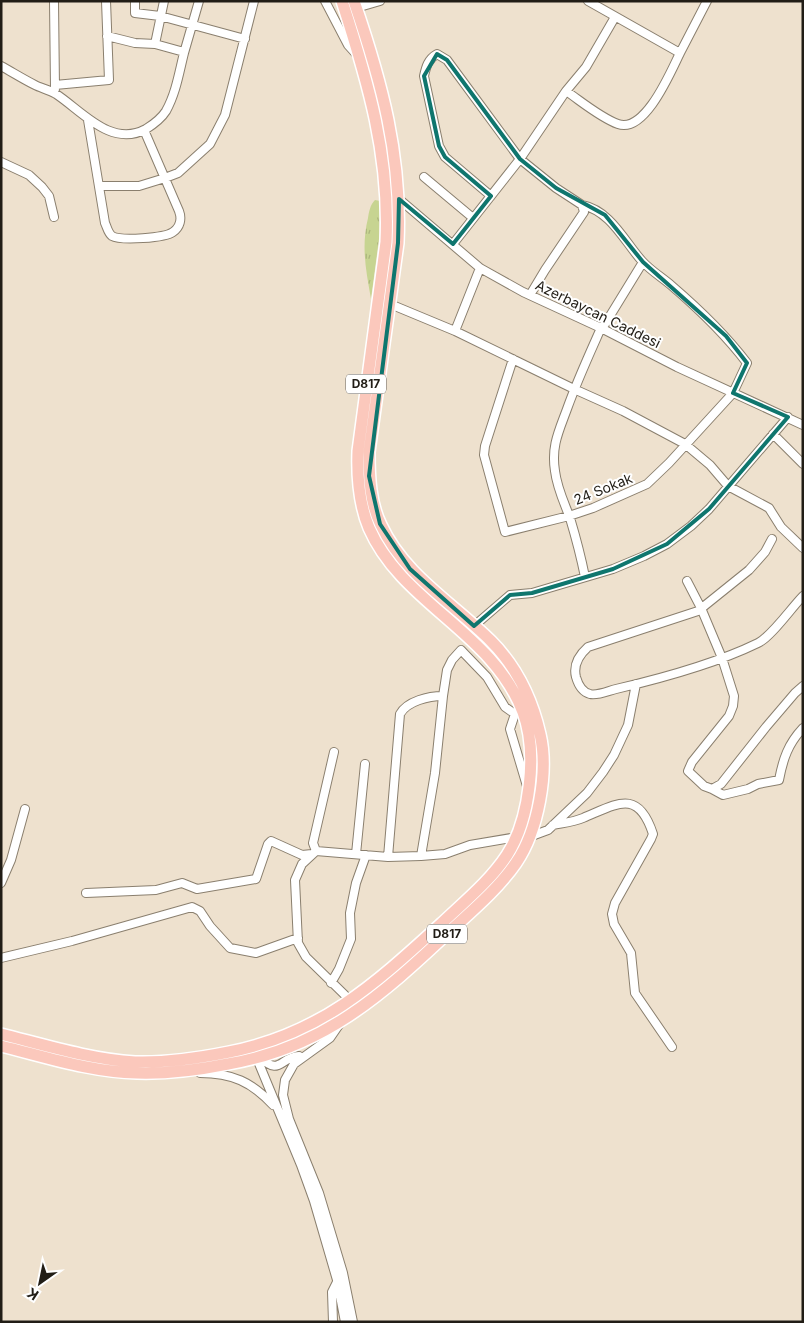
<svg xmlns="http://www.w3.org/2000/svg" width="804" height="1323" font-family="Inter,sans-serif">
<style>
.grass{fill:url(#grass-tufts)}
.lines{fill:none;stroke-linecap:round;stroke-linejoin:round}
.minor-casing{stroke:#8a7f6e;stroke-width:10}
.highway-casing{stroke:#fff;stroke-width:14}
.minor{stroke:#fff;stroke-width:8}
.highway{stroke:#fbc8bc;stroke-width:11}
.marked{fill:none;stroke:#0f766e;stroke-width:4;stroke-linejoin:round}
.labels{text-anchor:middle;stroke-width:4;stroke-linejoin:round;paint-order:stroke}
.shield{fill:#fff;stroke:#64615c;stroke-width:1}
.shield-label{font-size:12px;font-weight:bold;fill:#211d16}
.street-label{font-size:14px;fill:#211d16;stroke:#fff}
</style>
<defs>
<pattern id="grass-tufts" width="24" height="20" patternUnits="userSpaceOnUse" patternTransform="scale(1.25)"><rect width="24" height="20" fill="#c7d491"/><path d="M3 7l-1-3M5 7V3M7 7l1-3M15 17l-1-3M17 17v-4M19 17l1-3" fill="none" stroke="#abb67c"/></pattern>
</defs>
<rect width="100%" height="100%" fill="#eee1ce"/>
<path class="grass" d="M375,200l5,1 -1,38 -8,60c-5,-29 -10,-52 -3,-81 1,-6 2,-13 7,-18z"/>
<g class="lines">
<defs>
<path id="minor" d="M54,1l1,88
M135,1v12l25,3 85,23
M325,1l23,44 9,10
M588,1l92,52 27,-52
M356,8l24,-7
M107,36l28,7 20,1 29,8
M155,44l9,-43
M1,66c11,6 22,13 34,19 6,3 14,5 21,9 26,17 55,54 90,35 8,-5 15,-10 20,-18 10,-18 13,-38 18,-58 5,-17 10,-35 15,-52
M55,85l54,-5 -3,-79
M566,91c16,11 35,27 52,33 27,10 53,-53 62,-71
M88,120l17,103c2,4 3,10 7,13 9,5 53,2 61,-4 7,-5 9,-13 6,-21l-35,-81
M1,162l28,13 13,12 7,9 5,21
M424,177l49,41
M99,186h40l26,-8 13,-5 32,-29 15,-29 29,-114
M491,196l-46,-39 -6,-11 -15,-70c2,-9 4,-17 13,-22l10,6 73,99 36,29 26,17 2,7 -39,58 -15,25
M399,199l81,69 43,24 78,36 76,39 126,58
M453,244l67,-85 46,-68 20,-24 29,-50
M390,304l65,27 119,58 49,22 62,33 25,21 18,21 41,22 12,19 22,21
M455,331l25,-63
M513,359l-28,87 -1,9 21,77 64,-16 24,-8 54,-24 22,-21 64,-70 14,-30c-22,-29 -47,-53 -75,-77 -9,-8 -21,-15 -30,-25 -18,-20 -31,-50 -60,-56
M773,434l30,30
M772,539l-7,13 -16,18 -51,41 -110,36c-9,8 -15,18 -12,30 2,7 6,15 14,17 7,2 18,-3 26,-5 47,-11 99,-25 142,-46 13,-6 34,-36 45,-47
M585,577c-4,-20 -9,-39 -15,-59 -6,-16 -13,-30 -15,-47 -4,-25 4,-40 12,-62 10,-28 22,-54 34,-81l4,-4 38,-62
M687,581l14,27 21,50 12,38 -1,10 -4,10 -37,46 -4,9 16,15 8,3 9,-5 45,-57 29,-34 8,-7
M474,626l36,-31 22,-2 81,-24 31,-13 23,-12 24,-18 18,-17 79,-92
M515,714l-5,15 17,57
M712,789l11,6 25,-6 10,-5 21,-4c4,-21 9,-36 24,-52
M553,825c10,-2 21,-3 30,-7 34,-14 55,-30 70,16l-2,5 -36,64 -3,11 2,10 17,29 4,40 37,54
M529,837l19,-7 39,-37 16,-21 11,-17 14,-30 8,-41
M316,851l-3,-8 21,-91
M356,854l9,-90
M421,856l24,-2 25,-9 47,-8
M388,857l12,-143c7,-13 29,-18 43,-18
M1,883l10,-23 14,-51
M86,893l70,-3 26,-7 15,6 59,-10 12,-35 3,-3 31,14 10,-1
M1,958l71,-17 120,-34 8,4 10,15 20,22 26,5 42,-15
M331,983l8,-14 12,-30 -1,-26 6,-30 10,-28
M351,1001l-45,-44 -8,-14 -3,-63 7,-16 14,-13 72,6 33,-1 14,-83 8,-77 4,-26 5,-10 9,-10 26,27 18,30 10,7 11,-2
M341,1022l-11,16 -36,26 -9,16 -2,15 6,24 30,74 24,80 10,49
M255,1054l46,111 13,36 23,79 8,42
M260,1057c20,20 20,0 39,-1
M200,1073c32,0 52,9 73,32
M333,1322l-1,-30 7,-14"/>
<path id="highway" d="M1,1034c44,11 89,25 134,28 31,1 64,-4 94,-10 92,-18 146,-68 213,-129 22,-21 48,-42 65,-68 23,-36 31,-103 16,-143 -30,-80 -121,-108 -154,-184 -10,-24 -12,-51 -11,-77l28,-209c4,-86 -18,-160 -44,-241
M1,1046c45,11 90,26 136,27 31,1 61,-3 91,-9 95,-16 154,-69 221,-132 24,-22 49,-43 67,-69 22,-32 33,-91 24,-129 -8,-35 -24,-68 -49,-93 -38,-38 -87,-66 -110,-116 -11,-22 -12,-49 -12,-73l29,-209c4,-87 -16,-160 -44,-242"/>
</defs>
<use href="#minor" class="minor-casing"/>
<use href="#highway" class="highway-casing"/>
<use href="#minor" class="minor"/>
<use href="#highway" class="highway"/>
</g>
<path class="marked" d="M437,54l10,6 73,99 36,29 49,27 38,47 83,74 21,27 -14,30 55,24 -79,92 -42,35 -54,25 -81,24 -22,2 -36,31 -64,-57 -30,-45 -11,-48 29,-233 1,-44 54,45 38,-48 -46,-39 -6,-11 -15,-70z"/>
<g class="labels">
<g class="shield">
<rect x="346" y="374.5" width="40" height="19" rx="4"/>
<rect x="427" y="924.5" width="40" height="19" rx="4"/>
</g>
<g class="shield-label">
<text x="366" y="388">D817</text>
<text x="447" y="938">D817</text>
</g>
<g class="street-label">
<text transform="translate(598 314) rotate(26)" y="5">Azerbaycan Caddesi</text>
<text transform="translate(603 489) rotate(-22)" y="5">24 Sokak</text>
</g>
</g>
<rect width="804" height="1323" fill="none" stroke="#211d16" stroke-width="5"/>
<g transform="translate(40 1283) rotate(213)" stroke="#ffffff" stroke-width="4" paint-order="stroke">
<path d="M0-4L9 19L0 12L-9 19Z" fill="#211d16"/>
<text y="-8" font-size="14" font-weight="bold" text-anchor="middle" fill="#211d16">K</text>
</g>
</svg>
